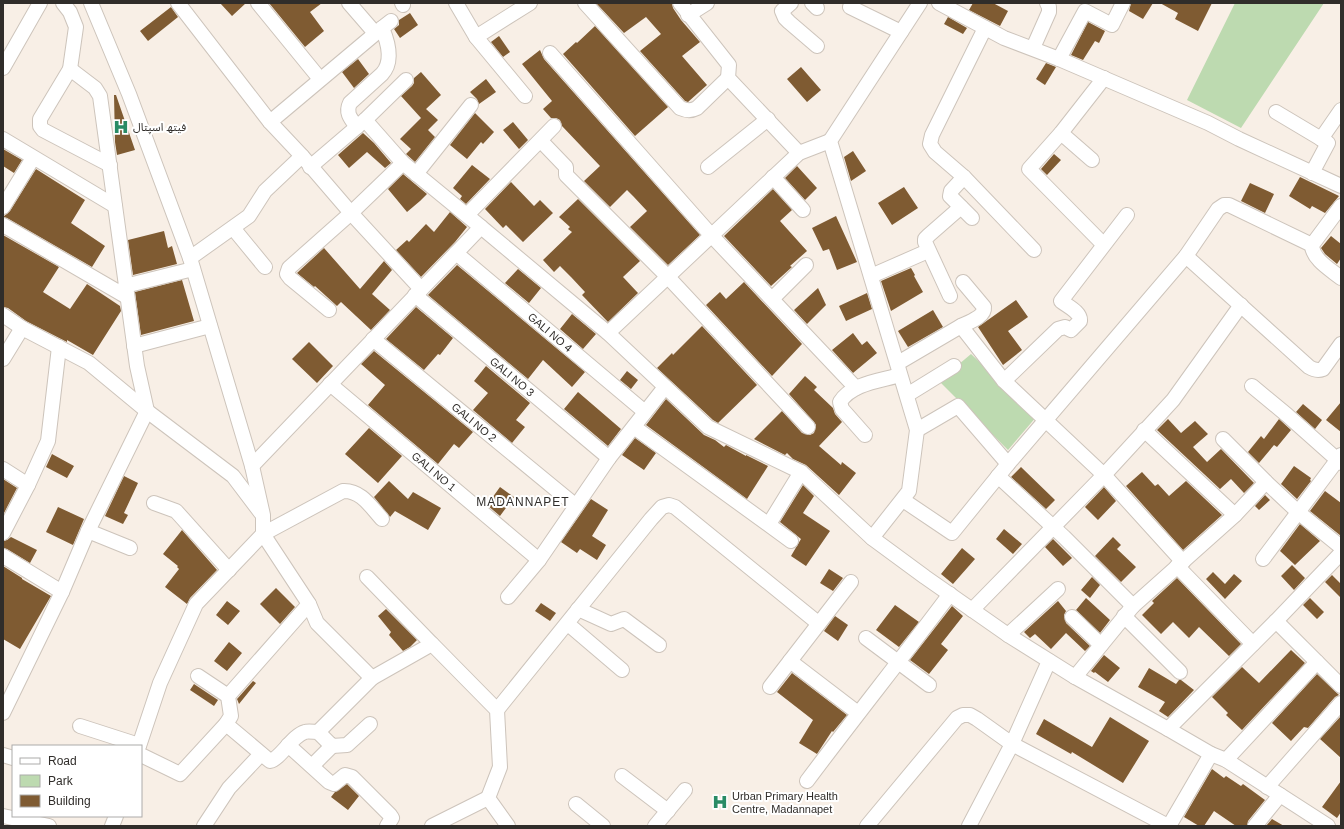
<svg xmlns="http://www.w3.org/2000/svg" width="1344" height="829" font-family="Arial,'Noto Sans Arabic',sans-serif">
<style>
.green{fill:#bddab0}
.building{fill:#7f5b32}
.lines{fill:none;stroke-linecap:round;stroke-linejoin:round}
.minor-casing{stroke:#cdc4bb;stroke-width:16}
.minor{stroke:#fff;stroke-width:14}
.labels{text-anchor:middle;stroke-width:4;stroke-linejoin:round;paint-order:stroke}
.poi-label{font-size:11px;fill:#302d2a;stroke:#fff;text-anchor:start}
.street-label{font-size:11px;fill:#302d2a;stroke:#fff}
.neighbourhood-label{font-size:12px;letter-spacing:1px;fill:#302d2a;stroke:#fff}
</style>
<rect width="100%" height="100%" fill="#f8efe6"/>
<path class="green" d="M1235,3h89l-83,125 -54,-28z
M971,354l66,62 -29,34 -69,-69z"/>
<path class="building" d="M220,3h26l-14,13z
M269,3h53l-12,9 14,19 -19,16z
M596,3h76l1,5 8,12 19,22 -18,14 25,29 -19,17 -3,-1 -45,-50 21,-17 -15,-17 -22,16z
M973,3h20l15,8 -8,15 -31,-16z
M1131,3h22l-10,16 -14,-8z
M1160,3h52l-14,28 -23,-12 3,-6z
M171,7l7,10 -30,24 -8,-10z
M410,13l8,12 -18,13 -6,-9 5,-4v-5z
M948,17l19,11 -4,6 -19,-10z
M1088,22l17,9 -6,12 -4,-2 -12,19 -12,-5z
M595,26l73,81 -33,29 -72,-82 13,-12 1,1z
M499,36l11,16 -7,5 -12,-15z
M540,50l4,9 156,176 -32,30 -38,-38 17,-16 -14,-15 -6,-6 -17,17 -26,-26 16,-15 -38,-40 -2,-6 -4,-2h-5l-8,-9 9,-8 -30,-37z
M358,59l11,15 -15,14 -12,-16z
M1046,63l10,4 -11,18 -9,-6z
M801,67l20,23 -14,12 -20,-23z
M421,72l20,23 -15,14 12,11 -10,10 7,7 -20,25 -9,-8 5,-5 -11,-10 21,-21 -20,-22 11,-10 2,-3v-5z
M486,79l10,13 -17,12 -2,-5 -7,-7z
M114,95h2l19,55 -18,5 -2,-13z
M475,113l19,19 -11,12 -2,-2 -14,17 -17,-14z
M513,122l15,18 -9,9 -16,-19z
M363,133l11,10 17,20 -6,5 -18,-16 -18,16 -11,-13z
M3,149l19,11 -8,13 -11,-7z
M853,151l13,20 -15,10 -7,-24z
M1054,154l7,6 -14,15 -6,-6z
M472,165l18,14 -24,25 -6,-5 2,-3 -9,-8z
M797,166l20,22 -12,12 -20,-22z
M36,169l49,31 -14,23 34,23 -13,21 -85,-49 -4,-1 7,-6z
M403,174l24,20 -7,7 -13,11 -19,-23z
M1300,177l39,19 -14,17 -13,-7 -2,3 -21,-13z
M511,182l23,24 6,-6 13,13 -30,29 -17,-17 -3,3 -18,-19z
M1250,183l24,11 -9,19 -24,-12z
M904,187l14,21 -26,17 -14,-22z
M773,189l19,21 -12,11 27,30 -17,15 2,1 -21,19 -47,-50z
M578,199l62,62 -17,16 15,16 -30,29 -26,-27 3,-3 -14,-15 -11,-11 -6,6 -11,-12 29,-28 -4,-3 2,-2 -11,-10z
M450,212l17,15 -12,15 -34,35 -25,-27 11,-10 2,2 17,-18 8,8z
M836,216l21,46 -20,8 -8,-21 -6,2 -11,-23z
M164,231l4,17 4,-2 5,18 -44,11 -5,-35z
M3,235l56,32 -16,25 27,17 17,-25 33,22 1,5 -28,44 -26,-15v2l-41,-21 -18,-13 -5,-1z
M1331,236l10,8v14l-4,6 -12,-10 -4,-6z
M324,248l36,41 24,-28 8,9 -20,24 18,16 -19,20 -30,-28 -4,4 -22,-20 -1,1 -17,-14z
M457,265l128,107 -13,15 -29,-27 -15,19 -100,-84z
M911,268l4,7 -1,1 9,16 -32,19 -10,-30z
M518,269l23,19 -12,15 -24,-20z
M182,280l12,41 -53,14 -6,-43z
M744,282l58,62 -30,32 -66,-71 14,-13 6,7z
M818,288l8,17 -19,19 -13,-14z
M867,293l5,16 -26,12 -7,-15z
M1016,300l12,17 -20,14 14,19 -19,15 -25,-38z
M416,307l37,31 -13,17 -2,-1 -14,16 -38,-31z
M933,310l10,17 -35,20 -10,-16z
M572,314l24,20 -13,15 -23,-20z
M702,326l55,59 -39,38 -5,-3 -56,-52 15,-15 1,2z
M853,333l9,12 5,-4 10,12 -24,20 -21,-23z
M309,342l24,24 -16,17 -25,-24z
M374,351l99,81 -14,16 -5,-4 -16,20 -70,-59 17,-20 -24,-21z
M486,366l44,37 -14,17 9,7 -13,16 -39,-33 15,-17 -14,-12z
M627,371l11,9 -7,9 -11,-9z
M805,376l12,11 -3,3 19,18 2,6 7,8 -23,24 22,19 1,-3 14,11 -17,22 -33,-30 -13,-6 -6,-6 -2,2 -31,-16 28,-28 20,22 8,2 4,-2 2,-8 -2,-3 -25,-28z
M578,392l43,37 -13,17 -44,-37z
M666,399l38,36 11,5 9,7 2,-2 20,11v-1l22,11 -21,33 -101,-74z
M1341,402v30l-15,-12z
M1303,404l19,16 -7,9 -19,-17z
M1168,419l13,14 14,-12 13,13 -15,13 14,15 14,-13 33,34 -10,10 -13,-14 -11,10 -63,-59z
M1279,419l12,11 -14,17 -3,-2 -15,18 -11,-11 13,-16 3,3z
M369,428l33,28 -24,27 -33,-29z
M635,438l21,15 -12,17 -22,-15z
M52,454l22,12 -7,12 -21,-11z
M1294,466l17,12 -1,2 1,1 -14,18 -16,-15z
M1021,467l34,33 -9,9 -35,-32z
M1142,472l13,14 3,-2 11,12 17,-15 36,34 -39,35 -57,-64z
M124,476l14,7 -14,30 4,2 -5,9 -18,-8z
M3,479l14,9 -14,27z
M389,481l19,18 5,-7 28,16 -13,22 -33,-19 -5,6 -16,-20z
M803,485l11,11 -11,17 27,18 -24,35 -15,-10 10,-17 -21,-17z
M500,487l14,10 -14,19 -13,-11z
M1104,487l12,14 -18,19 -13,-13z
M1325,491l16,12v33l-31,-25z
M1265,495l5,5 -11,10 -4,-4z
M591,499l17,11 -16,26 14,9 -9,15 -17,-11 -3,4 -16,-11z
M58,507l26,12 -11,26 -27,-13z
M1300,524l20,17 -25,24 -15,-14z
M1004,529l18,15 -9,10 -17,-15z
M182,530l35,40 -27,28 -3,6 -22,-17 14,-18 -2,-2 1,-1 -15,-12z
M11,537l26,13 -7,13 -23,-14 -4,-1v-7l4,-1z
M1113,537l8,8 -4,4 19,18 -15,15 -26,-26z
M1053,539l19,19 -9,8 -18,-19z
M962,548l13,11 -22,25 -12,-10z
M1292,565l13,13 -11,12 -13,-14z
M3,566l19,12v1l29,17 -31,53 -17,-10z
M829,569l14,9 -10,13 -13,-8z
M1213,572l12,12 9,-10 8,7 -17,18 -19,-20z
M1332,575l9,9v14l-16,-16z
M1092,577l8,8 -10,13 -9,-8z
M1177,578l64,66 -12,12 -30,-29 -10,11 -16,-16 -12,12 -19,-19 12,-12 -2,-2z
M276,588l19,19 -15,17 -20,-20z
M1086,598l24,22 -10,13 -24,-23z
M1310,598l14,14 -7,7 -14,-14z
M227,601l13,10 -12,14 -12,-10z
M1058,601l8,10 -2,4 2,8 24,23 -5,5 -19,-18 -15,16 -16,-15 -5,4 -6,-6z
M541,603l15,10 -6,8 -15,-10z
M895,605l24,17 -20,25 -23,-17z
M952,606l11,10 -22,28 7,6 -19,24 -19,-14z
M386,609l31,31 -7,7 -7,4 -14,-16 2,-3 -13,-16z
M835,616l13,9 -10,16 -14,-10z
M229,642l13,11 -15,18 -13,-10z
M1291,650l14,13 -63,67 -16,-15 2,-2 -16,-16 30,-30 17,16z
M1104,655l16,13 -12,14 -13,-10 -1,1 -3,-2z
M1149,668l27,16 3,-4h2l13,10 -26,27 -9,-6 6,-9 -27,-15z
M792,673l55,42 -14,17 -1,-1 -15,23 -18,-11 14,-23 -36,-28z
M1317,674l22,21 -4,2 -27,31 -4,-1 -13,14 -19,-18z
M253,681l3,2 -17,21 -2,-5z
M194,684l24,16 -4,6 -24,-16z
M1341,716v42l-21,-19z
M1110,717l39,24 -26,42 -51,-31 -1,2 -35,-20 8,-15 48,28z
M1212,769l12,9 2,-2 15,10 2,-2 22,16 -17,21 -1,5h-11l-22,-15 -10,15h-5l-15,-9z
M1341,781v31l-4,6 -15,-11z
M347,784l12,12 -11,14 -17,-13 4,-5z
M1272,819l12,7h-18z"/>
<g class="lines">
<defs>
<g id="minor">
<path d="M63,3l7,9 6,15 -6,42 -30,50v7l3,4 67,35"/>
<path d="M91,3l38,91 61,164 62,208 11,49v19l-67,70 -36,79 -21,63"/>
<path d="M178,3l92,119 32,34 49,57 70,76"/>
<path d="M258,3l62,76"/>
<path d="M349,3l26,30"/>
<path d="M402,3l1,2"/>
<path d="M456,3l20,34 49,59"/>
<path d="M585,3l95,105c7,3 11,3 17,0l31,-30"/>
<path d="M680,3l49,62 -1,13 71,75"/>
<path d="M791,3l-9,8 3,7 4,4 28,24"/>
<path d="M812,3l5,5"/>
<path d="M939,3l65,35 55,21 149,64 31,16 102,47"/>
<path d="M850,7l51,25"/>
<path d="M688,15l19,-12"/>
<path d="M985,28l-53,107 -2,9 5,8 29,25 70,73"/>
<path d="M476,37l54,-34"/>
<path d="M1033,48l16,-36v-5l-2,-4"/>
<path d="M550,53l161,182 145,153"/>
<path d="M1059,59l26,-48 27,14 11,-22"/>
<path d="M3,68l37,-65"/>
<path d="M1276,112l52,31 -16,30"/>
<path d="M365,120l38,43 78,64"/>
<path d="M270,122l112,-94 9,-7"/>
<path d="M357,127c-6,-8 -12,-14 -7,-24l32,-29c12,-13 6,-32 0,-46"/>
<path d="M1061,133l31,27"/>
<path d="M3,139l112,67"/>
<path d="M1321,139l20,-29"/>
<path d="M541,141l25,26v8l102,102 140,150"/>
<path d="M310,167l55,-47 41,-40"/>
<path d="M708,167l60,-48"/>
<path d="M416,174l55,-69"/>
<path d="M773,177l30,33"/>
<path d="M964,177l-13,14 -1,5 22,22"/>
<path d="M1341,206l-29,39c0,14 19,25 29,33"/>
<path d="M3,207l30,-49"/>
<path d="M467,215l87,-89"/>
<path d="M3,225l124,72"/>
<path d="M233,228l32,39"/>
<path d="M1103,244l-74,-75 32,-36 43,-55"/>
<path id="s1" d="M456,253l189,159"/>
<path d="M1186,256l123,111c5,3 9,4 14,2l18,-25"/>
<path d="M190,258l59,-42 16,-25 37,-35"/>
<path d="M871,276l57,-25"/>
<path d="M125,286l68,-17"/>
<path id="s2" d="M415,295l194,163"/>
<path d="M950,296l-25,-54v-3l4,-4 32,-28"/>
<path d="M773,298l33,-33"/>
<path d="M329,310l-39,-32 -3,-4 2,-6 62,-55 52,-50"/>
<path d="M3,315l19,13 67,35 58,48 86,65 28,37"/>
<path d="M961,326c8,-4 24,-9 23,-19l-21,-25"/>
<path d="M608,333l191,-180 31,-12"/>
<path id="s3" d="M373,339l203,167"/>
<path d="M134,346l76,-20"/>
<path d="M3,359l19,-31"/>
<path d="M898,363l63,-37 43,55 100,94 79,87"/>
<path d="M1004,381l54,-52 7,-2 6,3 9,-9c1,-9 -13,-15 -19,-20l66,-86"/>
<path id="s4" d="M330,384l209,176"/>
<path d="M1252,386l35,29 54,48"/>
<path d="M907,395l47,-29"/>
<path d="M634,427l157,114"/>
<path d="M917,430l41,-24 50,58"/>
<path d="M1144,430l91,85"/>
<path d="M865,435l-23,-26 -2,-7c12,-19 40,-21 60,-27"/>
<path d="M1223,439l43,43 32,30 43,35"/>
<path d="M252,466l229,-239 127,106 100,94 93,45 71,66 53,39 83,58 67,42 93,52 43,25 15,6 102,66"/>
<path d="M3,469l25,16"/>
<path d="M998,476l66,61 69,69 102,-91 31,-33"/>
<path d="M903,500l49,33 56,-69 178,-208 32,-47 6,-4h5l83,40"/>
<path d="M154,503l22,8 53,59"/>
<path d="M382,519c-11,-12 -21,-29 -39,-28l-80,43 46,70 8,19 55,55 60,-34 65,66 3,57 -12,31 20,28"/>
<path d="M769,524l32,-52"/>
<path d="M88,531l42,17"/>
<path d="M3,533l25,-48 20,-44 11,-94"/>
<path d="M872,538l37,-47 8,-61 -87,-289 90,-138"/>
<path d="M3,556l59,36"/>
<path d="M1263,559l78,-104"/>
<path d="M1177,566l76,78"/>
<path d="M367,577l65,67"/>
<path d="M508,597l31,-37 70,-102 56,-71"/>
<path d="M578,609l33,15 13,-5 35,26"/>
<path d="M972,610l132,-135 69,-75 68,-95"/>
<path d="M1124,616l56,56"/>
<path d="M1072,617l29,28"/>
<path d="M1276,621l65,65"/>
<path d="M568,624l54,46"/>
<path d="M1008,635l50,-46"/>
<path d="M866,638l63,47"/>
<path d="M790,661l68,52"/>
<path d="M198,676l30,20"/>
<path d="M1075,677l58,-71"/>
<path d="M770,687l81,-105"/>
<path d="M497,710l154,-191 11,-12 7,-2 6,2 143,116"/>
<path d="M3,713l59,-121 26,-61 59,-120 -10,-45 -37,-270 -5,-8 -25,-19"/>
<path d="M226,724l44,37c10,-2 23,-26 35,-29 3,-1 9,0 13,0l14,14 15,-1 23,-21"/>
<path d="M80,726l59,19"/>
<path d="M1168,729l108,-108 65,-68"/>
<path d="M318,732l54,-54"/>
<path d="M288,745l41,37 5,2 11,-9 7,2 38,38 2,3 -5,8"/>
<path d="M3,755l10,3"/>
<path d="M141,755l39,19 46,-50 5,-8 -3,-20 81,-92"/>
<path d="M1226,760l91,-98"/>
<path d="M312,766l20,-20"/>
<path d="M622,776l46,35"/>
<path d="M807,781c47,-63 96,-124 143,-187"/>
<path d="M1267,787l74,-84"/>
<path d="M576,804l27,22"/>
<path d="M3,816l46,10"/>
<path d="M112,826l4,-10"/>
<path d="M204,826l25,-38 32,-34"/>
<path d="M432,826l56,-28"/>
<path d="M655,826l30,-36"/>
<path d="M867,826l90,-108 6,-3h7l7,4 35,25 156,82"/>
<path d="M969,826l43,-82 37,-83"/>
<path d="M1169,826l42,-72"/>
<path d="M1255,826l25,-31"/>
</g>
</defs>
<use href="#minor" class="minor-casing"/>
<use href="#minor" class="minor"/>
</g>
<defs>
<symbol id="hospital-bare" viewBox="-9 -9 18 18"><path d="M-5-5h3v3.5h4V-5h3V5h-3V1.5h-4V5h-3Z" fill="#298b65" stroke="#fff" stroke-width="2.5" paint-order="stroke"/></symbol>
</defs>
<g fill-rule="evenodd">
<use href="#hospital-bare" x="110" y="116" width="22" height="22"/>
<use href="#hospital-bare" x="709" y="791" width="22" height="22"/>
</g>
<g class="labels">
<g class="poi-label">
<text x="133" y="131">فیتھ اسپتال</text>
<text x="732" y="800">Urban Primary Health<tspan x="732" dy="13">Centre, Madannapet</tspan></text>
</g>
<g class="street-label">
<text dy="4" stroke="none"><textPath href="#s1" startOffset="123">GALI NO 4</textPath></text>
<text dy="4" stroke="none"><textPath href="#s2" startOffset="127">GALI NO 3</textPath></text>
<text dy="4" stroke="none"><textPath href="#s3" startOffset="131">GALI NO 2</textPath></text>
<text dy="4" stroke="none"><textPath href="#s4" startOffset="136">GALI NO 1</textPath></text>
</g>
<g class="neighbourhood-label">
<text x="523" y="506">MADANNAPET</text>
</g>
</g>
<rect width="1344" height="829" fill="none" stroke="#302d2a" stroke-width="8"/>
<rect x="12" y="745" width="130" height="72" fill="#ffffff" stroke="#acabaa"/>
<rect x="20" y="758" width="20" height="6" fill="#ffffff" stroke="#acabaa"/>
<text x="48" y="765" font-size="12" fill="#302d2a">Road</text>
<rect x="20" y="775" width="20" height="12" fill="#bddab0" stroke="#acabaa"/>
<text x="48" y="785" font-size="12" fill="#302d2a">Park</text>
<rect x="20" y="795" width="20" height="12" fill="#7f5b32" stroke="#acabaa"/>
<text x="48" y="805" font-size="12" fill="#302d2a">Building</text>
</svg>
